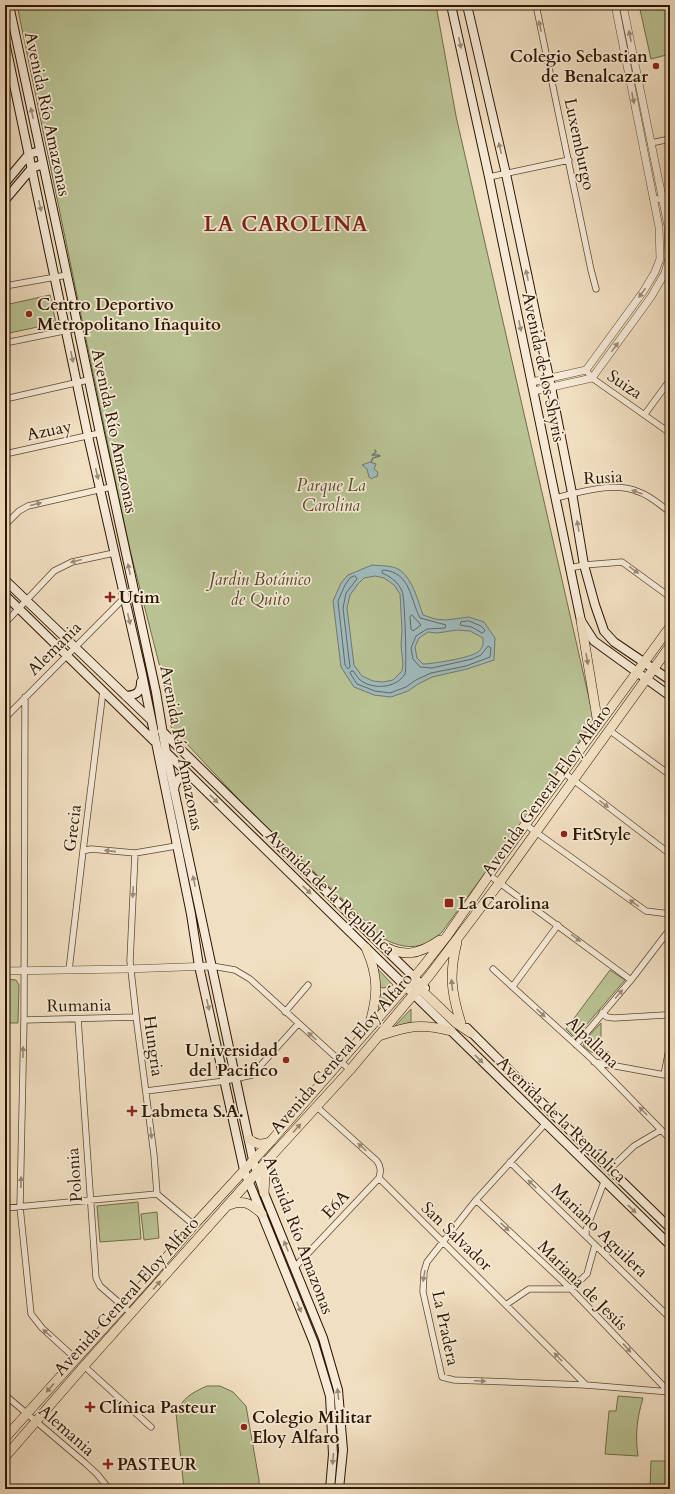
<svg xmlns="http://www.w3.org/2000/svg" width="675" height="1494" font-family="Cardo,serif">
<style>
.green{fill:#b9c293;stroke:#726c4a}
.water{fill:#9fbabd;stroke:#717871;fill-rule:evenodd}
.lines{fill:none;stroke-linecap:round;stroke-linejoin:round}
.shore{stroke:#66685e;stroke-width:1}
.stream{stroke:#717871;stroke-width:1.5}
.minor-casing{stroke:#5d4830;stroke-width:7}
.tertiary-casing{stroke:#5d4830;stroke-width:8}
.secondary-casing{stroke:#2c1600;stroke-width:10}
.primary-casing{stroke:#2c1600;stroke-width:10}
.minor{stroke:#f6ead7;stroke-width:5.5}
.tertiary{stroke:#f6ead7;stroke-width:7}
.secondary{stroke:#f6ead7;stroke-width:8}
.primary{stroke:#f1dfc1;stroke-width:9}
.oneway{fill:#9b8b76}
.oneway2{fill:#98856a}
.poi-dot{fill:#8f2418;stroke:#f6ead7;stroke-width:1.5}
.labels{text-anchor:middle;stroke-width:3.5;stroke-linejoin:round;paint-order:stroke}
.poi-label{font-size:17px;font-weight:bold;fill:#2c1600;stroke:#f6ead7;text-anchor:start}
.street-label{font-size:17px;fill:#2c1600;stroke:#f6ead7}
.park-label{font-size:17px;font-style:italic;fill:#564a2c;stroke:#f6ead7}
.district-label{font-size:21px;font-weight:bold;letter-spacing:1px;fill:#7a1f14;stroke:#f6ead7}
</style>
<rect width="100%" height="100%" fill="#f1dfc1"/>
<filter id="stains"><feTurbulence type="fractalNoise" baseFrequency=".005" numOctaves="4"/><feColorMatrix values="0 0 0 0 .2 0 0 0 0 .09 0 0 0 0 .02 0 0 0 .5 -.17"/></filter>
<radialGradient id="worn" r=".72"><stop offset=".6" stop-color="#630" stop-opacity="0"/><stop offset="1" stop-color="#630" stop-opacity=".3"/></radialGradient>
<path class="green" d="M17,5h419l20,111 138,604 -69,98 -83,114c-18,18 -36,18 -58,7l-140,-134 -73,-78 -7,-44 -34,-133 -13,-61z
M639,5h31v49l-19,5z
M50,295l6,28 -51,11v-29z
M376,967l17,18 -3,2 -8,1 -2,-2z
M610,970l15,10 -50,58 -9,-9z
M5,979l11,1 3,5 -1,38h-13z
M392,993l2,1 -19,21 5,-20 2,-1z
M411,1009v13l-17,5z
M601,1023v14h-3v6h2v7l9,2v5l-18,-5 -7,-5 -1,-5z
M138,1202l3,37 -41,3 -3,-36z
M157,1212l2,26 -15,2 -3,-26z
M207,1386h13l13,6 13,14 13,74v9h-75l-8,-76c7,-15 15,-20 31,-27z
M618,1396l25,2c-6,20 -8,37 -5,58l-33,-2 4,-43h7z
M651,1461h19v28h-20z"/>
<path class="water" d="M370,462l6,2 -2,5 4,3 -1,5h-3l-2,2 -3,-2 -2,-8 -5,-4z
M372,565c8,1 20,0 28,5 13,10 18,31 23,45l12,4 11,1 23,-3 15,5 11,16 -1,22 -27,9 -35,8 -14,7 -10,7 -17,6 -17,-2 -20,-8 -13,-20 -8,-66 8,-18 7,-8zM375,576l9,2 10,7 6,9 2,37 -1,14 2,19 -1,7 -9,9 -10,2 -10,-1 -11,-5 -8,-11 -7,-57 3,-13 8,-11 6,-6zM457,630l13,1 13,7v7c-1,2 -3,6 -5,7 -8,6 -46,12 -55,12l-6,-6 -2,-11 4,-9 9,-6 9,1z"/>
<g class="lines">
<path class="shore" d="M384,570c27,3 26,29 36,48l26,7 -1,3 -18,1 -11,7 -5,12 2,11 7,8 12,1 40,-9 9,-4 7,-9 3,2 -1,9 -24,9 -35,7 -15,7 -10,7 -16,6 -15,-2 -18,-7 -7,-11 1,-2h2c2,2 4,6 6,8 12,11 37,10 46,-5 2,-4 0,-78 -3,-83 -4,-9 -11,-14 -20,-18v-2z
M355,576l2,3 -11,14 -3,15 7,59 -2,2 -3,-4 -7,-64 7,-16 5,-7z
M412,615l9,10 -8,6 -2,-2 -1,-12z
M469,621l12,5 4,4 -1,2 -2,1 -10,-6 -12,-2 1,-3z"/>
<path class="stream" d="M371,462l2,-4 7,-2 -2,-1h-6l4,-3 -1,-2"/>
<defs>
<path id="minor" d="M536,5l55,265 5,19
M651,143l19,-4
M489,177l80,-17
M653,198l10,2 7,5
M5,286l62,-11
M5,343l73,-15
M586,370l6,8 78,55
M5,399l83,-19
M645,414l25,-34
M5,454l95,-21
M555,498c26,-6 59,-17 84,-6 12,4 21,13 31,20
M5,525l14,-14 9,-5 83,-19
M570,568l14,-3 38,-3 48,35
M5,623l49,-52 18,-9 42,-9
M25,697l-1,323 -4,187 11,107 11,14 34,31
M5,718l119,-120
M609,730l61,45
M563,772l107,82
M526,825l120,86 24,3
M83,851l8,-2 44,4 41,-7
M135,853l-5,108 7,63 17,131 3,39 37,31
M489,875l142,105
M212,966l23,4 15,9 100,91
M493,969l101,92 76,78
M69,970l14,-119 20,-160
M513,986l45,-61
M285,1012l23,-27
M602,1013l5,4 7,1 51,-3
M78,1019l18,259 4,8 32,28
M24,1020l112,-3
M576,1045l55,-65 39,-51
M594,1062l76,14
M664,1075l6,-31
M146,1091l79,-10 27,-6 46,-51
M545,1124l-69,76 -49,62 -3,10 -1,20 19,85 12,3 132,5 84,7
M510,1162l160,156
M610,1169l24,-23 27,-16
M379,1178l207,207
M476,1200l95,89 97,102
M5,1208l152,-14
M586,1236v-6l18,-48
M295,1267l84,-89c2,-7 2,-11 -2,-17l-60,-54
M507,1304l22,-15h42l16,-15 8,-29
M84,1366l67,61
M5,1395l80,68 12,11 12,15"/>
<path id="tertiary" d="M532,382l54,-12 57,-78 12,-20 5,-13 -1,-32 -44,-222
M534,391l58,-13 59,-81 14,-24 4,-15 -1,-32 -45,-221
M5,971l121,-2 86,-3"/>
<path id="secondary" d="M9,5l61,284 30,144 56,259 10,60 87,408 11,33 59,145 15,52 5,60 -4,39
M451,5l38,172 92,444 13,20 76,55
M467,5l39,169 45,213 21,106 12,72 11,40 9,26 10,11 56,38
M5,42l83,394 54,238 49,240 8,52 45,204 70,173 16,53 3,58 -3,35
M5,183l24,-29 11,-3
M5,200l27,-32 11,-4
M5,580l146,140
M5,595l149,146
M126,696c10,-1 15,-3 15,-14
M162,731l263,257
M166,752l504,493
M174,790c1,-10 8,-17 17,-13
M467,1028l83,83 120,117"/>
<path id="primary" d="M581,621l17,103
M457,942c-8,32 -6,50 4,81
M380,944c23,14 38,11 60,-4
M366,948c13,29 12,48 3,78
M415,984l41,39 15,10
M379,1036c29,-10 42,-13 72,-5
M249,1139c7,6 13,6 21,3
M264,1193l1,-18 5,-16
M229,1205c15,-6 22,-1 33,9
M5,1438l143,-159 46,-54 77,-84 150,-172 26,-33 56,-81 167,-228
M5,1457l79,-91 182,-204 84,-92 79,-94 71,-94 170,-236"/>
</defs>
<use href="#minor" class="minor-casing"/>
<use href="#tertiary" class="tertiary-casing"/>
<use href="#secondary" class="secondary-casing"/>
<use href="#primary" class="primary-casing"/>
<use href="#minor" class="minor"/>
<use href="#tertiary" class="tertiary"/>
<use href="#secondary" class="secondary"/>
<use href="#primary" class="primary"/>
</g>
<defs><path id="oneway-solid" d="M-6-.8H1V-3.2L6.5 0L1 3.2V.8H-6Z"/></defs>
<g class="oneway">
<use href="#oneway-solid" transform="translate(540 26) rotate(-102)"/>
<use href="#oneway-solid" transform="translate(630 36) rotate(-101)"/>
<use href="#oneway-solid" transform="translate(460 43) rotate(78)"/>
<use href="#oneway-solid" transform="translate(633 98) rotate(79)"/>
<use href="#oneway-solid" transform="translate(32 113) rotate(-103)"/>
<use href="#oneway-solid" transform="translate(500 148) rotate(-103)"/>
<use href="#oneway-solid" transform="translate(40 206) rotate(78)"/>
<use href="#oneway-solid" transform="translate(527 275) rotate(-102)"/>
<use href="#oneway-solid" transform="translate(642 293) rotate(125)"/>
<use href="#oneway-solid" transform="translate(520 326) rotate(78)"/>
<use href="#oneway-solid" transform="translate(615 347) rotate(-54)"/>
<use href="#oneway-solid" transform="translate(72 357) rotate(78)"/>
<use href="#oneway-solid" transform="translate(97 474) rotate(77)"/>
<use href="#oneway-solid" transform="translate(637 492) rotate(-160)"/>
<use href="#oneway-solid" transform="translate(36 504) rotate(-14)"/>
<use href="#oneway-solid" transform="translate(578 526) rotate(-100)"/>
<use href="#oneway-solid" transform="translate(76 561) rotate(166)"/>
<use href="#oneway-solid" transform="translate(129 569) rotate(-102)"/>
<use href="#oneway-solid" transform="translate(634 570) rotate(36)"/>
<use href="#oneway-solid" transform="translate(129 619) rotate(77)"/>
<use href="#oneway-solid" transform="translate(214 799) rotate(44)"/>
<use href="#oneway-solid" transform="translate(604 804) rotate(38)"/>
<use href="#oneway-solid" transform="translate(110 851) rotate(-174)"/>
<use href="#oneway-solid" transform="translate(194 881) rotate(-102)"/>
<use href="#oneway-solid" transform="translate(307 890) rotate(44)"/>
<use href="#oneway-solid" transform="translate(133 892) rotate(93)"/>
<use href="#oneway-solid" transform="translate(634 903) rotate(-144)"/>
<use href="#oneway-solid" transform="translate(576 938) rotate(37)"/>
<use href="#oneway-solid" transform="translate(619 994) rotate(-49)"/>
<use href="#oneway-solid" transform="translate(208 1005) rotate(77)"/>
<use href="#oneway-solid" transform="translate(541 1013) rotate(43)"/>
<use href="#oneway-solid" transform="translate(312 1036) rotate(-138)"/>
<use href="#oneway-solid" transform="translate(23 1052) rotate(-89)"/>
<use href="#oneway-solid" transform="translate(479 1059) rotate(44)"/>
<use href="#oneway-solid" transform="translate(643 1111) rotate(-134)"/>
<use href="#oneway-solid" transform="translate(151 1133) rotate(83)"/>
<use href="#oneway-solid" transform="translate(362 1147) rotate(-138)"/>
<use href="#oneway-solid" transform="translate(21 1182) rotate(-89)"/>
<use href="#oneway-solid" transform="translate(532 1184) rotate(-136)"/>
<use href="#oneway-solid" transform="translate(632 1209) rotate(44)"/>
<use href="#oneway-solid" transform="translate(505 1227) rotate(43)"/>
<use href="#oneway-solid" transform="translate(286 1246) rotate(-112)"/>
<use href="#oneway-solid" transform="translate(424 1276) rotate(100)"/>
<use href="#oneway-solid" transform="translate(299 1307) rotate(68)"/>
<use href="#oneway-solid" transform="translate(47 1333) rotate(-138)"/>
<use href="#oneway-solid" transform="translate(627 1348) rotate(47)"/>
<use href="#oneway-solid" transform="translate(558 1357) rotate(-134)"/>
<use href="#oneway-solid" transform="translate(480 1381) rotate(2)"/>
<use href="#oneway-solid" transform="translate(338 1394) rotate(-97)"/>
<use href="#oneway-solid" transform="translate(333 1459) rotate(95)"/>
</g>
<g class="oneway2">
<use href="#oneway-solid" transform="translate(587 659) rotate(80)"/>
<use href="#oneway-solid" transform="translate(452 985) rotate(-96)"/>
<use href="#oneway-solid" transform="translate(297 1128) rotate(-48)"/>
<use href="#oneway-solid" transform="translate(157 1285) rotate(-49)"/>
<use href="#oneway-solid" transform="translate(50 1388) rotate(132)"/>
</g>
<g class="poi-dot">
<circle cx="656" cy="66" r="4"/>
<circle cx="29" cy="314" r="4"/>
<path d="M108 591h4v4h4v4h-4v4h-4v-4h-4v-4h4z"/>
<circle cx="564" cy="834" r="4"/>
<rect x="444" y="898" width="10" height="10" rx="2"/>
<circle cx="286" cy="1060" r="4"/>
<path d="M130 1105h4v4h4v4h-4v4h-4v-4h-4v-4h4z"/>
<path d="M88 1401h4v4h4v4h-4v4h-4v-4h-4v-4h4z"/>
<circle cx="244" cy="1427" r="4"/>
<path d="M106 1458h4v4h4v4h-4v4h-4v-4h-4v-4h4z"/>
</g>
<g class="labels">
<g class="poi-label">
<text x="648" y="62" text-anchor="end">Colegio Sebastian<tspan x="648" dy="20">de Benalcazar</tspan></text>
<text x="37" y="310">Centro Deportivo<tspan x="37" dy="20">Metropolitano Iñaquito</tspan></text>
<text x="119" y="603">Utim</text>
<text x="572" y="840">FitStyle</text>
<text x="458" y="909">La Carolina</text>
<text x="278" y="1056" text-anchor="end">Universidad<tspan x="278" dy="20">del Pacifico</tspan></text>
<text x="141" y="1117">Labmeta S.A.</text>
<text x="99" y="1413">Clínica Pasteur</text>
<text x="252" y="1423">Colegio Militar<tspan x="252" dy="20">Eloy Alfaro</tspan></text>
<text x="117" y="1470">PASTEUR</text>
</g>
<g class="street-label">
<text transform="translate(48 114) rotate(78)" y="6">Avenida Río Amazonas</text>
<text transform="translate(580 144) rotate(78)" y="6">Luxemburgo</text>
<text transform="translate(544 367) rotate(78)" y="6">Avenida de los Shyris</text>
<text transform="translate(625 384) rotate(34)" y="6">Suiza</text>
<text transform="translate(49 430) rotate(-12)" y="6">Azuay</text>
<text transform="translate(115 431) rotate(78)" y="6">Avenida Río Amazonas</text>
<text transform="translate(603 477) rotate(-3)" y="6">Rusia</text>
<text transform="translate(54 648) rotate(-45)" y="6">Alemania</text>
<text transform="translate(182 748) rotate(79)" y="6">Avenida Río Amazonas</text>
<text transform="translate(546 790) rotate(-54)" y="6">Avenida General Eloy Alfaro</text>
<text transform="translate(72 828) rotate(-83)" y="6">Grecia</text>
<text transform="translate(331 892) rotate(44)" y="6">Avenida de la República</text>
<text transform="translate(79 1005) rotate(-1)" y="6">Rumania</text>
<text transform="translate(593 1042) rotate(44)" y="6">Alpallana</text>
<text transform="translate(154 1046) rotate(82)" y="6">Hungria</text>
<text transform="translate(341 1053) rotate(-49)" y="6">Avenida General Eloy Alfaro</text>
<text transform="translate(562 1119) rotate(44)" y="6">Avenida de la República</text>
<text transform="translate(74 1175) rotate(-94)" y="6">Polonia</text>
<text transform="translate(335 1204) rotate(-47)" y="6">E6A</text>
<text transform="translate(600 1230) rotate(44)" y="6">Mariano Aguilera</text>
<text transform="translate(299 1235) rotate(69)" y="6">Avenida Río Amazonas</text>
<text transform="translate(457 1236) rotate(44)" y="6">San Salvador</text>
<text transform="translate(583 1285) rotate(45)" y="6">Mariana de Jesús</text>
<text transform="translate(126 1296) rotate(-48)" y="6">Avenida General Eloy Alfaro</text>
<text transform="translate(446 1328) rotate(78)" y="6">La Pradera</text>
<text transform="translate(67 1430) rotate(41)" y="6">Alemania</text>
</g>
<g class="park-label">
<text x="331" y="491">Parque La<tspan x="331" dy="20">Carolina</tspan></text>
<text x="260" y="585">Jardin Botánico<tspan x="260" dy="20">de Quito</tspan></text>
</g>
<g class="district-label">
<text x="286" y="231">LA CAROLINA</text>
</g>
</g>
<rect width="675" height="1494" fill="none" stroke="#f1dfc1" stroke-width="20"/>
<rect x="6" y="6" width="663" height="1482" fill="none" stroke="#2c1600" stroke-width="2"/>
<rect x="10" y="10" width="655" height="1474" fill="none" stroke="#2c1600"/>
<rect width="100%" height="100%" filter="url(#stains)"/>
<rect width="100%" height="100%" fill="url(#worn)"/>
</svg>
